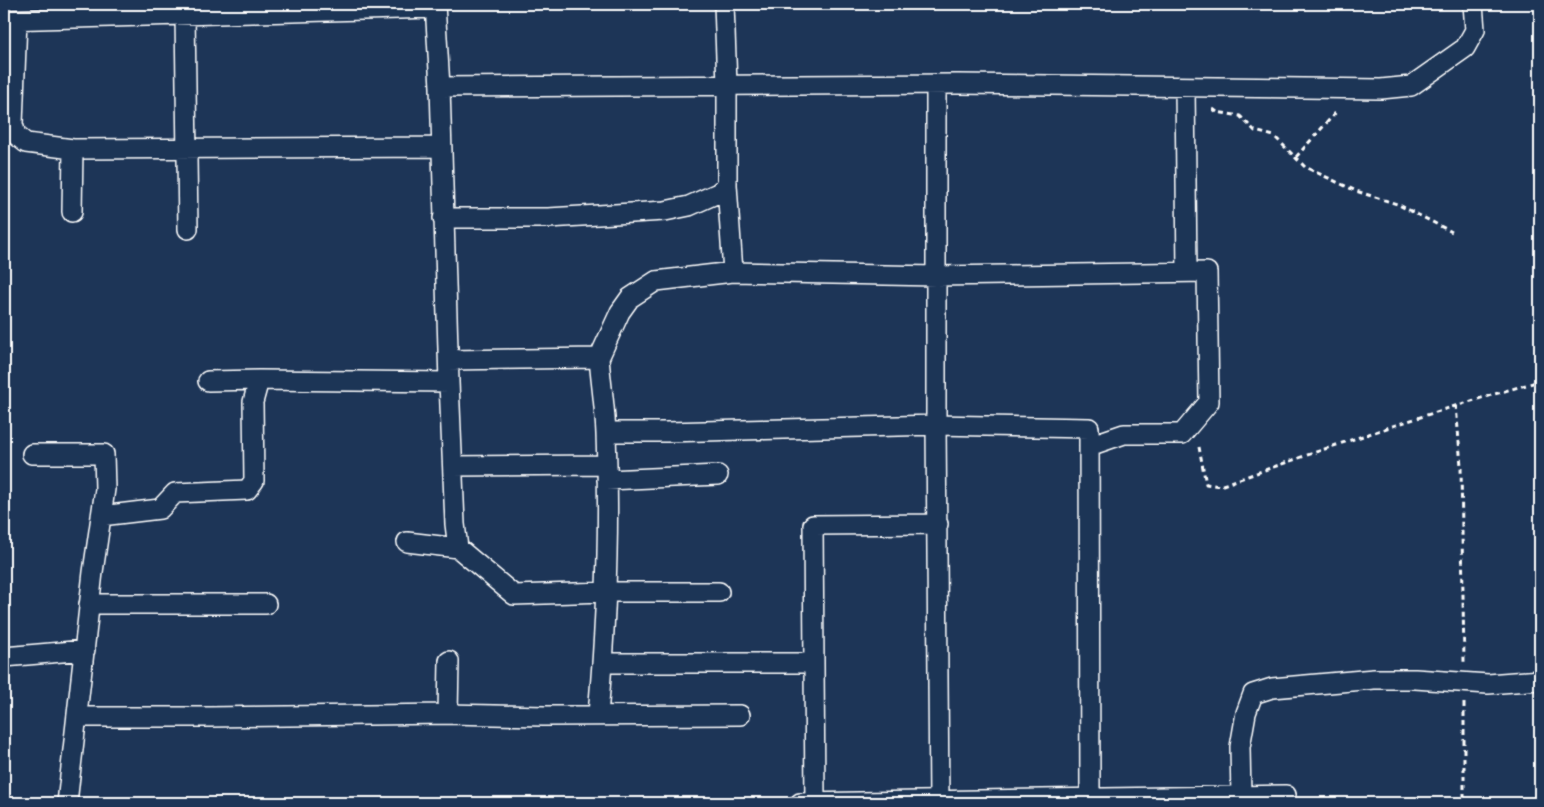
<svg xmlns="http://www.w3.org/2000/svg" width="1544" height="807" font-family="Pangolin,sans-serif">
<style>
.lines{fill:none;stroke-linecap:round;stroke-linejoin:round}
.minor-casing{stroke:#fff;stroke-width:22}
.path{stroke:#fff;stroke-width:3;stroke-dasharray:5 4;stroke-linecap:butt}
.minor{stroke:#1d3557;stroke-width:19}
</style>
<rect width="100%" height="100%" fill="#1d3557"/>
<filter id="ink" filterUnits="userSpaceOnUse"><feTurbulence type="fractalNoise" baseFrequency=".02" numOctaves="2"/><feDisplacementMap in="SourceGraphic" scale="10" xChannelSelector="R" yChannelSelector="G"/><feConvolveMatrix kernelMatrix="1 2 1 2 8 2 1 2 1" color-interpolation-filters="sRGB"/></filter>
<g filter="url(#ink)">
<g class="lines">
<defs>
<path id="minor" d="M435,4l5,83 9,295 6,142 3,24 56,47 91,-3h114
M724,4l3,81v100l6,87
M185,15l3,214
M4,20l431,-12
M17,20l-4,104 3,11 10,8 47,6 368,-2
M936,84v341l3,378
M440,87l518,-3 423,5 30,-3 54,-38 10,-18 -2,-26
M1185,87l2,185
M72,212l1,-63
M443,218h105l117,-7 24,-5 29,-13 9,-8
M599,358l21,-46 10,-14 26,-17 77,-9 203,4 271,-4 2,130 -27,32h-58l-35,12
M449,360l150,-2c2,25 6,50 7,76 4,93 0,188 -8,281
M208,381l51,-1
M606,432h61l269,-7 153,3 1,370
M32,454h72l1,35 -12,83 -26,231
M453,466l153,-1
M607,480l111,-5
M101,516l59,-7 15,-16 72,-3 7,-9 -1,-79 6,-22 190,2
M407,542l51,6
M89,604h177
M4,657l81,-7
M449,661l-1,53 96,2 196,-1
M603,663h211
M77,717h132l239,-3
M800,803l486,-8
M815,803l-2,-278 125,-1
M1242,803l-1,-7 -1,-49 6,-34 7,-19 19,-6 102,-9h41l73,5 52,-4"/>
</defs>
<use href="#minor" class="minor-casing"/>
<path class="path" d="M1213,109l4,3 23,4 15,15 19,5 31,31 51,24 41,13 55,28
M1296,157l42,-47
M1456,405l5,61 3,196
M1199,447l7,37 14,2c106,-38 212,-75 320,-105
M1464,703v100"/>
<use href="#minor" class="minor"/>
</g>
</g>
<rect width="1544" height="807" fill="none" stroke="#1d3557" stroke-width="20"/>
<rect x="10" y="10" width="1524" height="787" fill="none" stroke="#fff" stroke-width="2" filter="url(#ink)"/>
</svg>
